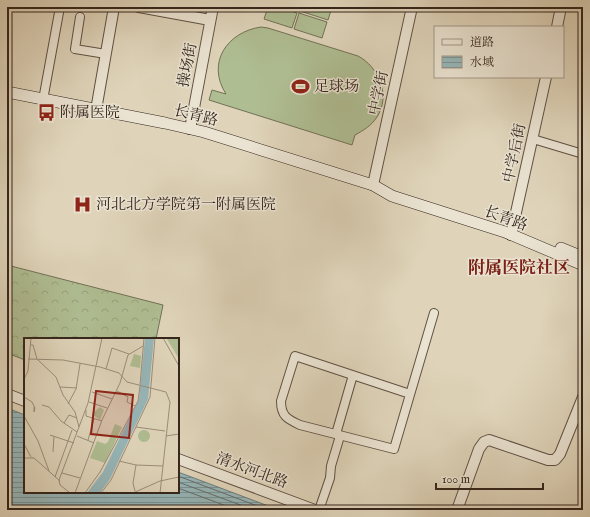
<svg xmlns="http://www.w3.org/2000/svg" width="590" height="517" font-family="'IM FELL English','Noto Serif SC',serif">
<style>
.forest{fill:url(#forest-crowns);stroke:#727157}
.pitch{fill:#afbd92;stroke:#727157}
.water{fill:url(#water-rules);stroke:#6f7c7a}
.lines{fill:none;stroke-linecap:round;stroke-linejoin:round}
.shore{stroke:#666e6a;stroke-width:1}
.minor-casing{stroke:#605144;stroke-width:10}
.tertiary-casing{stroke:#605144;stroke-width:12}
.secondary-casing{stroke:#35251c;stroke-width:12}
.minor{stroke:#eae3d2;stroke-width:8}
.tertiary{stroke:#eae3d2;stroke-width:10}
.secondary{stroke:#eae3d2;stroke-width:11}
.labels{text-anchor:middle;stroke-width:3;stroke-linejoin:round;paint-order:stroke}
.street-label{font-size:15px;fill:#35251c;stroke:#eae3d2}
.poi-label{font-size:15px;fill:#35251c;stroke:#eae3d2;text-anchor:start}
.quarter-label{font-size:17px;font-weight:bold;fill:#7a1f14;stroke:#eae3d2}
.inset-road{fill:none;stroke:#9b8e7b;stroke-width:1}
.view{fill:#8f2418;fill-opacity:0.15;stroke:#8f2418;stroke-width:2}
.inset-edge{fill:none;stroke:#35251c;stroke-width:2}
</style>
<defs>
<pattern id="forest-crowns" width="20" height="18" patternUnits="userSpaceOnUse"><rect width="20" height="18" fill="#afbd92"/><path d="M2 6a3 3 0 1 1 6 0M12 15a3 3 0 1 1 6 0" fill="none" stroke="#97a27d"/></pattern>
<pattern id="water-rules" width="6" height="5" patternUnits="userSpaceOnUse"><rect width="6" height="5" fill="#96b6b9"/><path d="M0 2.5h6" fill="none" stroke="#7b9496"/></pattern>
</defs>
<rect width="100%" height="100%" fill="#dfd4ba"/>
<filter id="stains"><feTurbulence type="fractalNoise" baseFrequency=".005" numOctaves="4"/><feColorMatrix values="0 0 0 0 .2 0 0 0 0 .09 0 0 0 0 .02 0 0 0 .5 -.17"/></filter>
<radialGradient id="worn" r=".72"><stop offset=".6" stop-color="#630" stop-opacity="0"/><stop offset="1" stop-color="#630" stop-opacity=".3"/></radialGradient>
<path class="forest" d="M7,265l156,40 -7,34h-131v21l-18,-7z"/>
<path class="pitch" d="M268,7h11l18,6 -5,15 -28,-9z
M301,7h31l-4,13 -28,-9z
M299,13l28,9 -5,16 -28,-9z
M261,27l7,1 90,28c21,11 33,40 19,61 -6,9 -13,13 -22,18l-3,10 -143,-45 3,-10 14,4c-20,-31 1,-62 35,-67z"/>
<path class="water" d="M7,408l18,7v77h153v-20l101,38h-272z"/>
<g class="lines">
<path class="shore" d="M178,476l90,34
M178,482l76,28
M178,488l59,22"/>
<defs>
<path id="minor" d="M80,17l-5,32 31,5
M43,100l17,-93
M533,139l50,15
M410,394l-115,-38 -14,45c0,15 6,18 19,24l94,24 40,-136
M336,434l17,-59
M319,510l11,-32 1,-12 9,-30"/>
<path id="tertiary" d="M139,7l71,13
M557,27l4,-20
M96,110l18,-103
M190,129l23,-122
M373,185l39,-178
M511,235l35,-158
M7,394l18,7
M178,459l137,51
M457,510l22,-61 5,-7 5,-2 59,20h7l5,-6 23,-57"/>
<path id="secondary" d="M7,92l158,31 39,9 169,53 19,11 113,36 78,33
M561,248l22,9"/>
</defs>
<use href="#minor" class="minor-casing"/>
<use href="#tertiary" class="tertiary-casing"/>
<use href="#secondary" class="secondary-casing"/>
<use href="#minor" class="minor"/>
<use href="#tertiary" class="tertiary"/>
<use href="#secondary" class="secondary"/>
</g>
<defs>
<symbol id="stadium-bare" viewBox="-9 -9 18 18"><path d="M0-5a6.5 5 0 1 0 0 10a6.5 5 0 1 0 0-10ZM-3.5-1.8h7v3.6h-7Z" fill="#8f2418" stroke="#eae3d2" stroke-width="2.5" paint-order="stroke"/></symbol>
<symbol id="bus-bare" viewBox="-9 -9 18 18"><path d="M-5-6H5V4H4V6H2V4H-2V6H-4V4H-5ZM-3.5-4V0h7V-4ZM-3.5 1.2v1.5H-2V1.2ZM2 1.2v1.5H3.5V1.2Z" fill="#8f2418" stroke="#eae3d2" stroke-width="2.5" paint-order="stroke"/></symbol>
<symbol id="hospital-bare" viewBox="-9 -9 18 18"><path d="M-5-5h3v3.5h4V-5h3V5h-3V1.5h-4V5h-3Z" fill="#8f2418" stroke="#eae3d2" stroke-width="2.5" paint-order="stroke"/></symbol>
</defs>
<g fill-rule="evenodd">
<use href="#stadium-bare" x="288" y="74" width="25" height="25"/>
<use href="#bus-bare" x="34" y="100" width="25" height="25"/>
<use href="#hospital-bare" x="70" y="192" width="25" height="25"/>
</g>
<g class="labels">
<g class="street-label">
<text transform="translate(187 65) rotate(-79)" y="5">操场街</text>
<text transform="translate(378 93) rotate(-78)" y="5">中学街</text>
<text transform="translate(196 115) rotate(14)" y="5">长青路</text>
<text transform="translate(514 153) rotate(-78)" y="5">中学后街</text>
<text transform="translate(506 218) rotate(20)" y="5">长青路</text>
<text transform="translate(252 470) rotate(20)" y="5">清水河北路</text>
</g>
<g class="poi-label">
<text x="314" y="91">足球场</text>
<text x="60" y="117">附属医院</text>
<text x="96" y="209">河北北方学院第一附属医院</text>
</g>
<g class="quarter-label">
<text x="519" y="273">附属医院社区</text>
</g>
</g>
<g transform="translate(24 338)">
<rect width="155" height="155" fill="#dfd4ba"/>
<path d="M142,0h13v21l-12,-20zM91,86l7,3 -17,36 -15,-5 7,-17 8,3 3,-2z" fill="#afbd92"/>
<path d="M110,16l7,2 -1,12 -10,-2zM76,69l4,3 -4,10 -8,-6zM114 98a6 6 0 1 1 12 0a6 6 0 1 1-12 0Z" fill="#afbd92"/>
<path d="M121,0h9l-6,61 -38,80 -10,14h-13l16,-21 36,-73z" fill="#96b6b9"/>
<path class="inset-road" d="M4,0h13M139,0l16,28M7,7h2l4,14M4,21l35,1 37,7 19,6 8,9 39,10 4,10 -10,91M14,22l18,17 7,18 12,17 4,15M82,31l6,-21 17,6M0,41l4,-8 3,-33M116,47l4,-47M36,49l17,1M93,53l11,6 -1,5 8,4M68,54l20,7M0,59l8,5 3,6 -1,4v-5M65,64l18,6M44,66l8,-15 4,-25M18,67l7,2 12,14 16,11M62,72v6l16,5M0,78l14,25 11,30M40,85l5,-8 8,3M112,89l29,4M26,97l24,8M53,98l17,7M142,98l13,-2M64,102l6,-21M0,106l7,13M29,114l1,-16M0,120h10l26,23M95,123l17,4 -3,18 2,8M112,127l27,1M38,135l18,5M31,139l17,-47M46,155l-10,-8 -1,-5 29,-77 14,-65M51,155l27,-73 18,-37 8,-28 15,-9M61,155l15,-21 20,-37 18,-34 2,-15M77,155l10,-13 39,-83 5,-59M109,155l27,-12 19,-4"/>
<path class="view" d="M72,53l37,4 -4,43 -38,-4z"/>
<rect width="155" height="155" class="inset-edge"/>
</g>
<rect width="590" height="517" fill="none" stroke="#dfd4ba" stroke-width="24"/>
<rect x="8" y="8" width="574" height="501" fill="none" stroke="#35251c" stroke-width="2"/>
<rect x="12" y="12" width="566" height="493" fill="none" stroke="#35251c"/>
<rect x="434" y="26" width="130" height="52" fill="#eae3d2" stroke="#a29789"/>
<rect x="442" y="39" width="20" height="6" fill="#eae3d2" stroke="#a29789"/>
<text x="470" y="46" font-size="12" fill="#35251c">道路</text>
<rect x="442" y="56" width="20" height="12" fill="url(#water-rules)" stroke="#a29789"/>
<text x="470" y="66" font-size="12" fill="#35251c">水域</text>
<path d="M436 483v6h107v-6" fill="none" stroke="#35251c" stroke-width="2"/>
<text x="442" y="483" font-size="12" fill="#35251c" stroke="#eae3d2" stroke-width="3" paint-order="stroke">100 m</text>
<rect width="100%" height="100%" filter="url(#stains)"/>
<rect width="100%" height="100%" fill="url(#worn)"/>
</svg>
